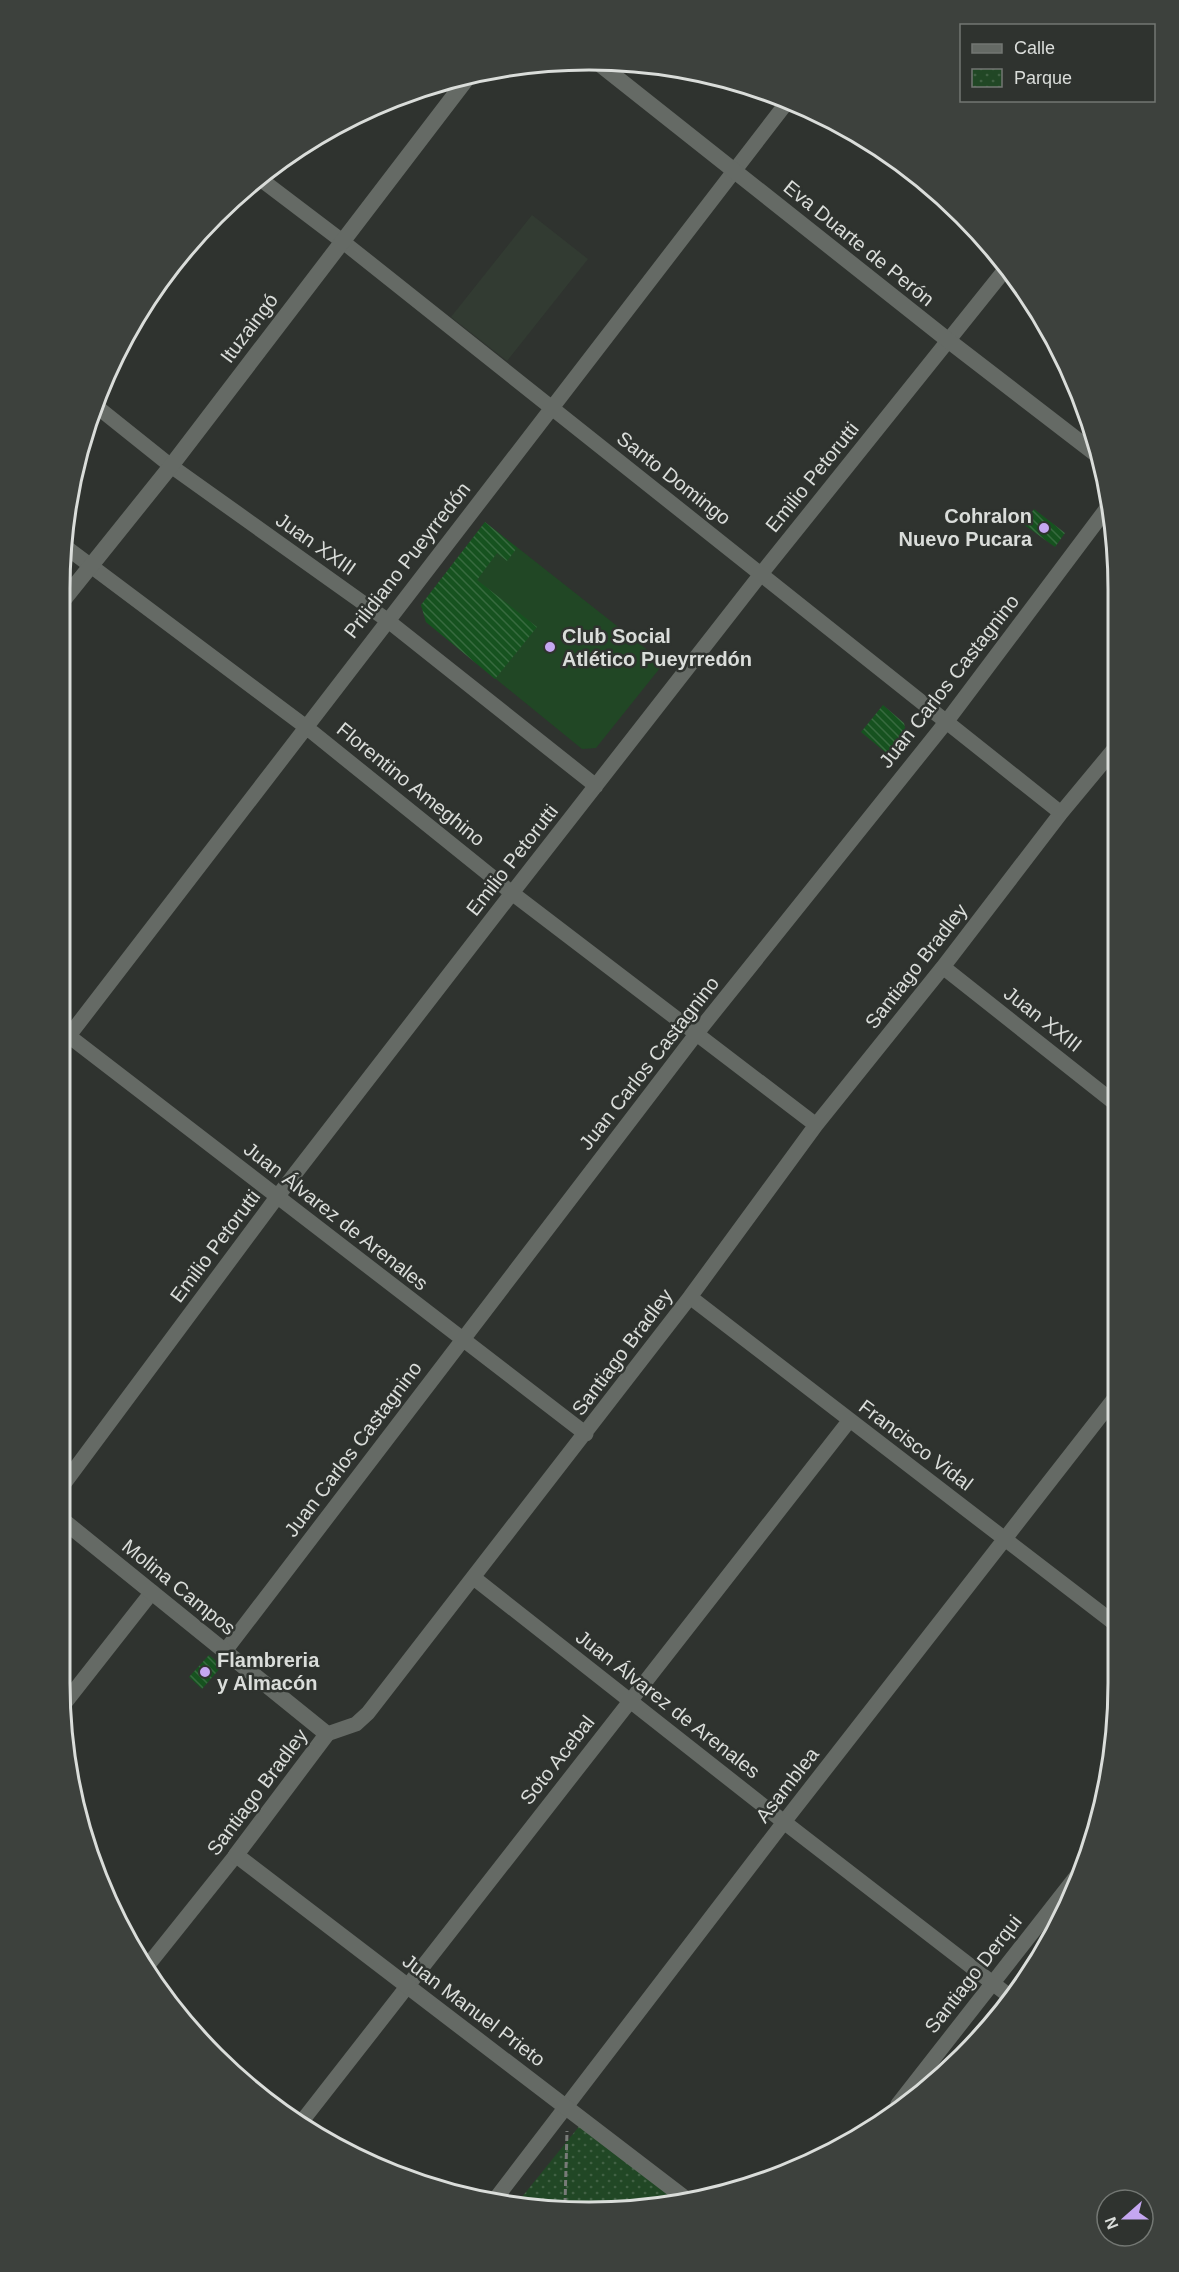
<svg xmlns="http://www.w3.org/2000/svg" width="1179" height="2272" font-family="Arial,sans-serif">
<style>
.built{fill:#323b32}
.park{fill:url(#park-dots)}
.garden{fill:#214725}
.building{fill:url(#building-back-hatch)}
.lines{fill:none;stroke-linecap:round;stroke-linejoin:round}
.path{stroke:#787b78;stroke-width:3;stroke-dasharray:6 3;stroke-linecap:butt}
.minor{stroke:#656a65;stroke-width:15}
.tertiary{stroke:#656a65;stroke-width:16}
.poi-dot{fill:#c5a7f1;stroke:#2f332f;stroke-width:2}
.labels{text-anchor:middle;stroke-width:5;stroke-linejoin:round;paint-order:stroke}
.street-label{font-size:20px;fill:#daddda;stroke:#2f332f}
.poi-label{font-size:20px;font-weight:bold;fill:#daddda;stroke:#2f332f;text-anchor:start}
.rim{fill:none;stroke:#daddda;stroke-width:3}
</style>
<defs>
<pattern id="park-dots" width="8" height="8" patternUnits="userSpaceOnUse" patternTransform="scale(1.5)"><rect width="8" height="8" fill="#214725"/><path d="M2 2h.1M6 6h.1" fill="none" stroke="#416144" stroke-width="1.8" stroke-linecap="round"/></pattern>
<pattern id="building-back-hatch" width="6" height="6" patternUnits="userSpaceOnUse" patternTransform="scale(1.5)"><rect width="6" height="6" fill="#16521f"/><path d="M-1 5l2 2M0 0l6 6M5-1l2 2" fill="none" stroke="#376a3f"/></pattern>
</defs>
<rect width="100%" height="100%" fill="#2f332f"/>
<path class="built" d="M532,215l56,44 -81,102 -56,-44z"/>
<path class="park" d="M581,2124l97,78 -20,6 -141,-5z"/>
<path class="garden" d="M485,522l179,141 -68,85 -14,1 -156,-127 -5,-17z"/>
<path class="building" d="M1034,509l31,24 -10,14 -32,-23z
M485,522l32,26 -10,13 -10,-8 -20,27 60,47 -42,52 -69,-57 -5,-17z
M883,705l21,18 3,14 -17,19 -29,-24z
M209,1655l13,11 -20,23 -13,-12z"/>
<g class="lines">
<path class="path" d="M565,2204l2,-73"/>
<path class="minor" d="M259,178l83,63 719,572
M96,406l75,60 216,154 209,166
M63,545l243,182 206,166 304,232
M943,967l173,137
M61,1030l525,404
M61,1046l727,-945
M690,1297l428,329
M60,1489l217,-292 235,-304 249,-319 247,-308
M474,1578l310,244 224,173
M225,1651l472,-618 250,-312 163,-217
M64,1704l88,-112
M327,1734l29,-10 12,-11 322,-416 126,-172 127,-158 118,-154 54,-65
M148,1965l88,-110
M898,2104l184,-235
M299,2125l550,-704
M493,2202l291,-380 333,-427"/>
<path class="tertiary" d="M597,62l352,279 148,114
M61,603l110,-137 298,-390
M60,1518l267,216 -91,121 450,344"/>
</g>
<g class="poi-dot">
<circle cx="1044" cy="528" r="6"/>
<circle cx="550" cy="647" r="6"/>
<circle cx="205" cy="1672" r="6"/>
</g>
<g class="labels">
<g class="street-label">
<text transform="translate(859 243) rotate(39)" y="7">Eva Duarte de Perón</text>
<text transform="translate(249 328) rotate(-53)" y="7">Ituzaingó</text>
<text transform="translate(812 477) rotate(-51)" y="7">Emilio Petorutti</text>
<text transform="translate(674 478) rotate(38)" y="7">Santo Domingo</text>
<text transform="translate(316 544) rotate(35)" y="7">Juan XXIII</text>
<text transform="translate(407 560) rotate(-52)" y="7">Prilidiano Pueyrredón</text>
<text transform="translate(949 681) rotate(-52)" y="7">Juan Carlos Castagnino</text>
<text transform="translate(411 784) rotate(39)" y="7">Florentino Ameghino</text>
<text transform="translate(512 860) rotate(-52)" y="7">Emilio Petorutti</text>
<text transform="translate(916 966) rotate(-52)" y="7">Santiago Bradley</text>
<text transform="translate(1043 1019) rotate(38)" y="7">Juan XXIII</text>
<text transform="translate(649 1063) rotate(-52)" y="7">Juan Carlos Castagnino</text>
<text transform="translate(336 1216) rotate(38)" y="7">Juan Álvarez de Arenales</text>
<text transform="translate(215 1246) rotate(-53)" y="7">Emilio Petorutti</text>
<text transform="translate(622 1352) rotate(-53)" y="7">Santiago Bradley</text>
<text transform="translate(916 1445) rotate(37)" y="7">Francisco Vidal</text>
<text transform="translate(353 1449) rotate(-53)" y="7">Juan Carlos Castagnino</text>
<text transform="translate(179 1587) rotate(39)" y="7">Molina Campos</text>
<text transform="translate(668 1704) rotate(38)" y="7">Juan Álvarez de Arenales</text>
<text transform="translate(557 1760) rotate(-52)" y="7">Soto Acebal</text>
<text transform="translate(787 1785) rotate(-52)" y="7">Asamblea</text>
<text transform="translate(257 1792) rotate(-53)" y="7">Santiago Bradley</text>
<text transform="translate(973 1974) rotate(-52)" y="7">Santiago Derqui</text>
<text transform="translate(474 2010) rotate(37)" y="7">Juan Manuel Prieto</text>
</g>
<g class="poi-label">
<text x="1032" y="523" text-anchor="end">Cohralon<tspan x="1032" dy="23">Nuevo Pucara</tspan></text>
<text x="562" y="643">Club Social<tspan x="562" dy="23">Atlético Pueyrredón</tspan></text>
<text x="217" y="1667">Flambreria<tspan x="217" dy="23">y Almacón</tspan></text>
</g>
</g>
<path d="M0 0H1179V2272H0ZM589 70H589A519 519 0 0 1 1108 589V1683A519 519 0 0 1 589 2202H589A519 519 0 0 1 70 1683V589A519 519 0 0 1 589 70Z" fill="#3d413d" fill-rule="evenodd"/>
<path class="rim" d="M589 70H589A519 519 0 0 1 1108 589V1683A519 519 0 0 1 589 2202H589A519 519 0 0 1 70 1683V589A519 519 0 0 1 589 70Z"/>
<rect x="960" y="24" width="195" height="78" fill="#2f332f" stroke="#737773" stroke-width="1.5"/>
<rect x="972" y="44" width="30" height="9" fill="#656a65" stroke="#737773" stroke-width="1.5"/>
<text x="1014" y="54" font-size="18" fill="#daddda">Calle</text>
<rect x="972" y="69" width="30" height="18" fill="url(#park-dots)" stroke="#737773" stroke-width="1.5"/>
<text x="1014" y="84" font-size="18" fill="#daddda">Parque</text>
<g transform="translate(1125 2218) rotate(249)"><circle r="28" fill="#2f332f" stroke="#737773" stroke-width="1.5"/>
<path d="M0-4.5L10 22L0 15L-10 22Z" fill="#c5a7f1"/>
<text y="-9" font-size="16" font-weight="bold" text-anchor="middle" fill="#daddda">N</text>
</g>
</svg>
